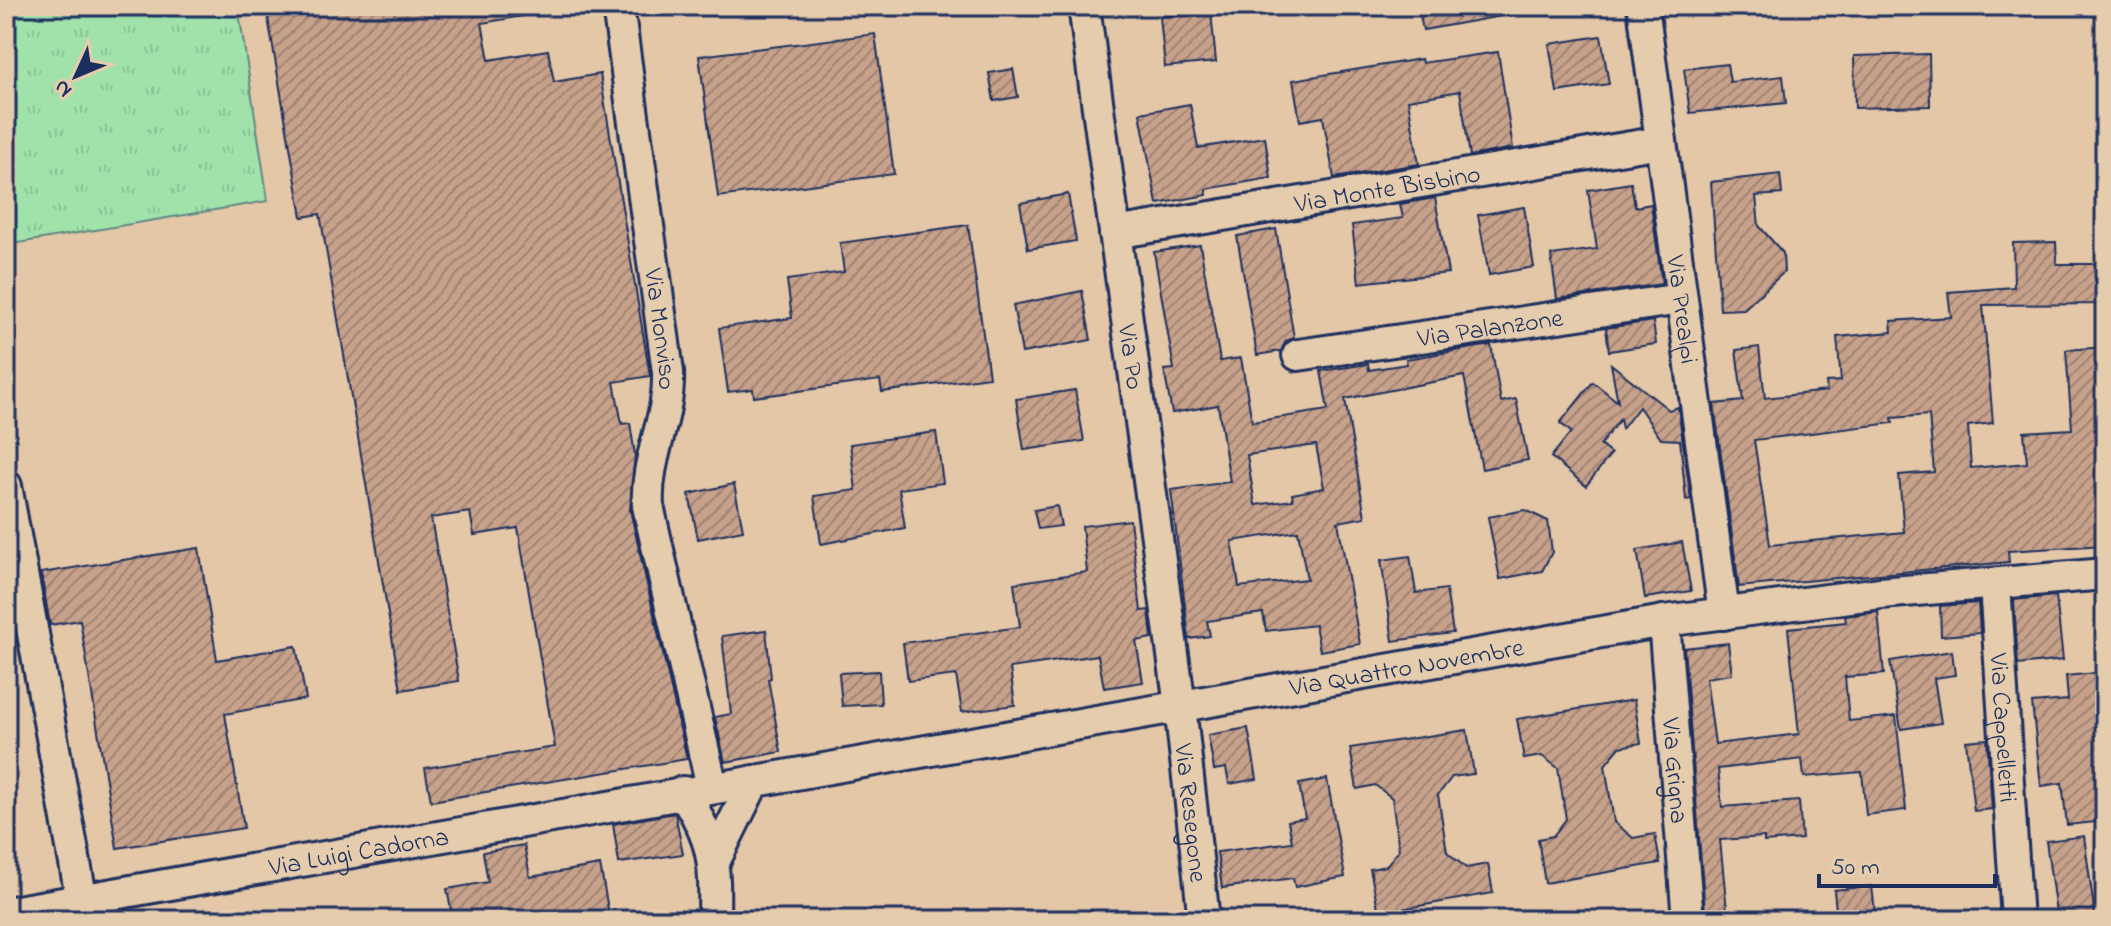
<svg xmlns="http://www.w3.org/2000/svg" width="2111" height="926" font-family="'Indie Flower',sans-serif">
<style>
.grass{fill:url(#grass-tufts);stroke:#5e8884;stroke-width:2}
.building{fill:url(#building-hatch);stroke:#1b2f5e;stroke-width:2;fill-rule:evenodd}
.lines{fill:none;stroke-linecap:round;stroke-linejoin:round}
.minor-casing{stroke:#1b2f5e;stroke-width:36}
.minor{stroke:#e5ccad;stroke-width:30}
.labels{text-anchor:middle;stroke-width:8;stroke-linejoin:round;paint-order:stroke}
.street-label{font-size:26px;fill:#1b2f5e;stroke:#e5ccad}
</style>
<defs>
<pattern id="grass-tufts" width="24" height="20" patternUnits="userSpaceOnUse" patternTransform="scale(2)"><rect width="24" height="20" fill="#a1e2ab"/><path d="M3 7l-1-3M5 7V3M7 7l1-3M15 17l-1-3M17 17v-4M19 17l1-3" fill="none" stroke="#8ac296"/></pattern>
<pattern id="building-hatch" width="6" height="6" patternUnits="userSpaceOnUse" patternTransform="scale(2)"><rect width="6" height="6" fill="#c7a18a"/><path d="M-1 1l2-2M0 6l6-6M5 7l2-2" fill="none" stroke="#a18474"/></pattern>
</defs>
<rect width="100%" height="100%" fill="#e4c7a7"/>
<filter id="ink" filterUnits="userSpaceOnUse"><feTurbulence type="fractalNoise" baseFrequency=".0125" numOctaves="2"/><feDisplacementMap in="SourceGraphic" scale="16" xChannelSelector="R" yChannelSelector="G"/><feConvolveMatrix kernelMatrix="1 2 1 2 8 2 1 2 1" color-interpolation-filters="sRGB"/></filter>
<g filter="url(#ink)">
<path class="grass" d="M6,6h232l30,195 -262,44z"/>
<path class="building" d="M266,6h256l1,10 -41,7 7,37 59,-10 6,32 46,-8 50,302 -36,6 8,42 8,-1 5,32 -5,55 57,249 -256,42 -6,-33 130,-21 -37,-219 -44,7 -4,-23 -39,6 28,163 -58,9 -81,-476 -18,3z
M1418,6h84v10l-79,14z
M1211,12l5,50 -51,5 -5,-50z
M875,34l19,140 -176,23 -19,-141z
M1601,36l8,48 -52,8 -8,-48z
M1498,52l15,96 -43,8 -10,-65 -52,9 11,64 -85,14 -11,-61 -23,4 -7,-41 128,-21 1,4z
M1929,54l1,52 -75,2 -1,-52z
M1727,64l3,18 53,-6 3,27 -96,10 -6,-44z
M1013,69l5,28 -24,4 -5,-28z
M1190,104l8,44 67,-11 6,41 -65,11 1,6 -50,9 -17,-91z
M1780,174l2,20 -26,2 3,30 24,27 1,19 -40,37 -24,1 -9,-128z
M1631,183l4,24 16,-3 11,80 -105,15 -6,-44 46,-6 -9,-59z
M1068,194l8,47 -48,8 -8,-46z
M1435,198l13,75 -89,10 -7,-58 51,-7 -3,-14z
M1524,207l10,60 -45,8 -11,-60z
M968,225l21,152 -107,15 -2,-12 -126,17 -1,-8 -25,3 -9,-64 73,-10 -5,-38 57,-8 -4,-29z
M1276,229l18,109 -8,3 -5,10 -24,4 -20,-119z
M2056,242l1,22h48v40l-122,1 10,118 -25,3 3,42 56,-5 -3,-31 48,-3 -6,-79 39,-3v198l-97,6 1,11 -270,25 -25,-183 29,-3 -7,-51 23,-3 6,51 62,-7 -1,-9 15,-1 -4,-44 55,-5 -1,-11 60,-4 -3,-25 66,-5 -1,-44zM1929,415l5,57 -35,3 5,57 -134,13 -16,-105 139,-17 -1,-5z
M1200,245l20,116 21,-3 11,64 76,-12 -7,-39 47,-7 1,6 38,-6 -1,-5 85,-14 10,57 15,-3 12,61 -46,9 -18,-93 -119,23 20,118 -27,5 22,122 -40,7 -5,-26 -49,6 -3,-18 -56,8 3,15 -21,3 -18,-149 59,-8 -12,-77 -46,8 -8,-43 10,-1 -20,-117zM1316,445l8,43 -32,6 1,6 -38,5 -8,-50zM1298,531l9,48 -68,8 -7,-46z
M1082,291l9,49 -69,13 -9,-48z
M1653,321l3,23 -47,7 -3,-23z
M1611,364l58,46 9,-3 13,92 -5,1 -6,-60 -19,-1 -22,-32 -17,22 -2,-10 -20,26 11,9 -25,32 -35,-29 20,-25 -11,-9 33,-41 25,20z
M1075,390l9,51 -60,9 -8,-51z
M936,432l7,51 -44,6 6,39 -84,16 -7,-48 42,-6 -6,-46z
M734,484l9,46 -45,9 -9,-45z
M1057,506l4,20 -23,3 -4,-19z
M1525,510l23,11 4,31 -10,19 -42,8 -12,-62z
M1130,520l11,91 8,-1 3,28 -16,3 7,41 -39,6 -6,-33 -88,13 5,37 -53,7 -6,-37 -48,6 -5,-38 117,-16 -6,-44 73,-11 -5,-46z
M1682,542l9,49 -46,7 -8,-48z
M199,548l18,112 79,-14 10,53 -81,15 19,114 -127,20 -37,-228 -30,5 -9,-52z
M1410,556l6,37 30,-4 7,44 -60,8 -12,-81z
M2056,596l7,64 -45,5 -4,-65z
M1978,603l2,30 -39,3 -1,-30z
M1878,612l6,62 -39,3 4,44 47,-5 10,94 -40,5 -4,-43 -58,5 -2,-18 -84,10 4,38 77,-6 3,38 -38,3v-5l-44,3 7,70 -22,2 -21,-264 44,-5 4,31 -26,4 9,66 84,-10 -11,-106 58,-6 -1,-6z
M766,630l5,48 -3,1 13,73 -56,10 -10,-45 16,-3 -9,-78z
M1952,651l3,24 -21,3 7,45 -40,6 -11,-68z
M879,671l2,33 -39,2 -3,-33z
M2105,672v149l-38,4 -5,-42 -21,3 -9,-83 36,-3 -2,-24z
M1634,700l7,43 -21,4 -15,18 9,57 19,16 22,-4 5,29 -115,20 -7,-44 15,-3 13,-17 -8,-51 -16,-12 -18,3 -7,-40z
M1248,728l9,51 -28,5 -3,-16 -12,2 -6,-35z
M1467,730l7,44 -22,3 -14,18 9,57 19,16 22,-4 5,29 -114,20 -9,-44 16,-3 13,-16 -7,-52 -17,-13 -18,4 -7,-41z
M1987,739l5,70 -18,2 -8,-70z
M1327,779l18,98 -50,10 -2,-9 -71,10 -5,-36 75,-10 -4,-21 17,-3 -6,-34z
M675,813l8,41 -64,9 -6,-39z
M2084,836l11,80 -38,4 -11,-79z
M524,845l6,32 70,-12 10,55h-157l-6,-31 41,-7 -5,-30z
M1872,886l4,34h-39l-3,-30z"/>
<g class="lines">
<defs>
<g id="minor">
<path id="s1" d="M618,6l50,366c2,47 -23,86 -20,134l64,281"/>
<path id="s2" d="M1084,6l96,700 24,214"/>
<path id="s3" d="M1643,6l81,608"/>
<path id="s4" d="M1115,233l546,-91"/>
<path id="s5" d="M1298,355l383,-56"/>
<path d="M6,486l79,432"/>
<path id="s6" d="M1995,584l22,336"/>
<path id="s7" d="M1664,621l24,299"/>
<path d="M683,792c32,50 32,70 31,128"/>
<path d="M715,860l39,-79"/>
<path id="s8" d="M6,913l1658,-292 217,-28 224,-19"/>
</g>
</defs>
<use href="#minor" class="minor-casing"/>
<use href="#minor" class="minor"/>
</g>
</g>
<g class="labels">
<g class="street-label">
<text dy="9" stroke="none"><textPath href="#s4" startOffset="276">Via Monte Bisbino</textPath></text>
<text dy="9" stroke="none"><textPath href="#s3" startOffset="306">Via Prealpi</textPath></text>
<text dy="9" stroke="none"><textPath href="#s5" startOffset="194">Via Palanzone</textPath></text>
<text dy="9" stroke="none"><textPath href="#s1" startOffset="326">Via Monviso</textPath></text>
<text dy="9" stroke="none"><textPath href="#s2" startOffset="354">Via Po</textPath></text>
<text dy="9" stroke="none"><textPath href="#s8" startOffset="1422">Via Quattro Novembre</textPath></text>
<text dy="9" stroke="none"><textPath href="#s6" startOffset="144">Via Cappelletti</textPath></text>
<text dy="9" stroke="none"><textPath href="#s7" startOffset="150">Via Grigna</textPath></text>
<text dy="9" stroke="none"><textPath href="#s2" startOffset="814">Via Resegone</textPath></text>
<text dy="9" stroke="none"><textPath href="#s8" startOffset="358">Via Luigi Cadorna</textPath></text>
</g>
</g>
<rect width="2111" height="926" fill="none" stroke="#e5ccad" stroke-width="32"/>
<rect x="16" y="16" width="2079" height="894" fill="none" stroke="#1b2f5e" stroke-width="3" filter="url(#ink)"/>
<g transform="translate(76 76) rotate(226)" stroke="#e5ccad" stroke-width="6" paint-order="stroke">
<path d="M0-6L14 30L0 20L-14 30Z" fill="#1b2f5e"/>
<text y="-12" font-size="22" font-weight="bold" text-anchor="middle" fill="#1b2f5e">N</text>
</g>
<path d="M1819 874v12h176v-12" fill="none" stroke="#1b2f5e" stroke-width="4"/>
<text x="1831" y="874" font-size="24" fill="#1b2f5e" stroke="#e5ccad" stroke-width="6" paint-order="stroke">50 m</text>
</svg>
